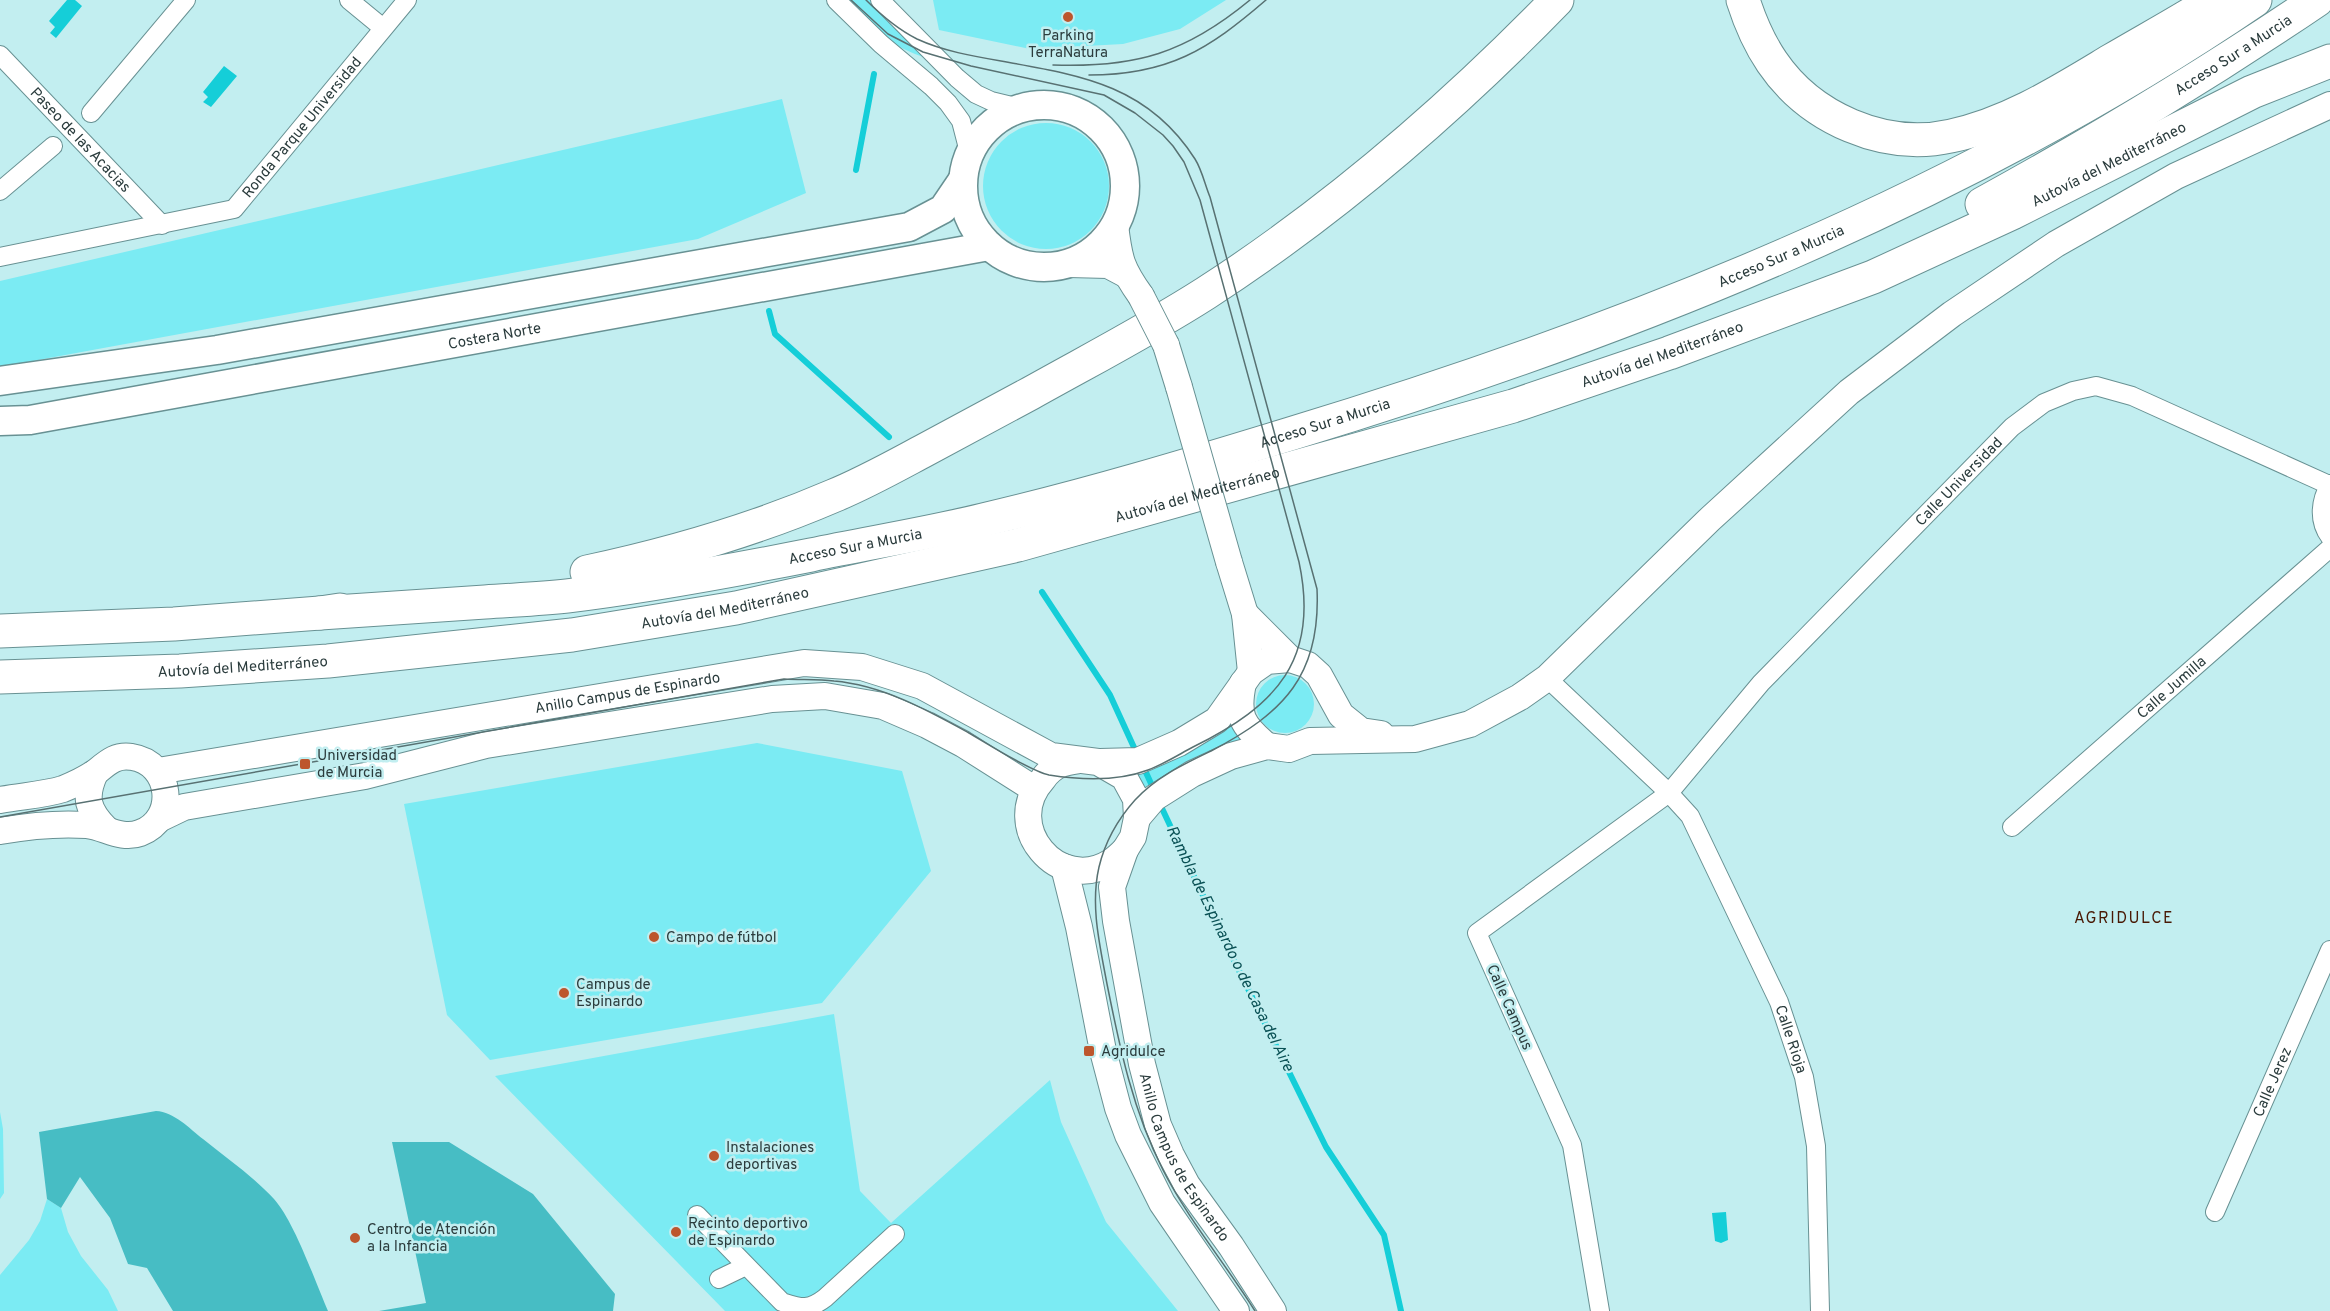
<svg xmlns="http://www.w3.org/2000/svg" width="2330" height="1311" font-family="Overpass,sans-serif">
<style>
.green{fill:#7bebf3}
.forest{fill:#47bdc4}
.water{fill:#15ced8}
.lines{fill:none;stroke-linecap:round;stroke-linejoin:round}
.stream{stroke:#15ced8;stroke-width:6}
.street-casing{stroke:#689193;stroke-width:20}
.secondary-casing{stroke:#689193;stroke-width:28}
.primary-casing{stroke:#689193;stroke-width:31}
.highway-casing{stroke:#689193;stroke-width:35}
.street{stroke:#fff;stroke-width:18}
.secondary{stroke:#fff;stroke-width:26}
.primary{stroke:#fff;stroke-width:28}
.highway{stroke:#fff;stroke-width:33}
.tram{stroke:#587172;stroke-width:1.5}
.secondary-bridge-casing{stroke:#689193;stroke-width:28;stroke-linecap:butt}
.secondary-bridge{stroke:#fff;stroke-width:26}
.poi-dot{fill:#bd562d;stroke:#c2eef0;stroke-width:2}
.labels{text-anchor:middle;stroke-width:5;stroke-linejoin:round;paint-order:stroke}
.poi-label{font-size:15px;fill:#2b3c3d;stroke:#c2eef0;text-anchor:start}
.street-label{font-size:15px;fill:#2b3c3d;stroke:#c2eef0}
.neighbourhood-label{font-size:16px;letter-spacing:1.5px;fill:#491905;stroke:#c2eef0}
.water-label{font-size:16px;font-style:italic;fill:#0a5155;stroke:#c2eef0}
</style>
<rect width="100%" height="100%" fill="#c2eef0"/>
<path class="green" d="M843,0h29l58,59c-41,-12 -57,-31 -87,-59z
M933,0h293l-46,29 -57,15 -93,5 -91,-19z
M782,99l24,94 -108,46 -698,128v-86z
M983 186a63 63 0 1 1 126 0a63 63 0 1 1-126 0Z
M1256 704a29 29 0 1 1 58 0a29 29 0 1 1-58 0Z
M1231,719l12,23 -100,58 -16,-31z
M757,743l145,28 29,100 -109,132 -332,57 -43,-45 -43,-211z
M834,1014l26,177 31,32 159,-143 11,42 45,100 72,89h-453l-230,-235z
M0,1112l3,17 1,64 -4,6z
M47,1199l14,9 7,24 13,24 27,34 10,21h-118v-36l29,-35 11,-19z"/>
<path class="forest" d="M156,1111c18,1 33,17 47,28 23,19 50,37 71,60 20,22 41,82 54,112h-155l-26,-43 -19,-4 -18,-46 -30,-41 -19,31 -14,-9 -8,-67z
M392,1142h57l84,52 82,100 -2,17h-234l47,-8z"/>
<path class="water" d="M67,0h8l7,6 -26,32 -6,-5 5,-6 -6,-6z
M224,66l13,10 -26,31 -8,-5 5,-5 -5,-5z
M1726,1212l2,28 -7,3 -6,-2 -3,-28z"/>
<g class="lines">
<path class="stream" d="M856,170l18,-96
M769,311l6,23 114,103
M1042,592l68,103 27,59
M1143,766l11,24
M1159,802l63,134 104,211 58,88 17,76"/>
<defs>
<g id="street">
<path d="M349,0l34,28"/>
<path d="M836,0l45,44 50,42 17,17 13,18 8,31"/>
<path d="M880,0l77,78 19,16 15,7 29,7"/>
<path id="s1" d="M0,55l162,170"/>
<path d="M91,113l95,-113"/>
<path d="M0,191l53,-45"/>
<path id="s2" d="M0,257l234,-48 173,-209"/>
<path d="M2330,484c-10,17 -12,37 0,53"/>
<path id="s3" d="M1547,678l122,115 21,23 89,186 25,75 12,69 4,165"/>
<path id="s4" d="M2012,827l318,-279"/>
<path id="s5" d="M2215,1212l115,-262"/>
<path d="M697,1215l85,87c19,6 26,9 43,-4l70,-64"/>
<path d="M719,1279l27,-13"/>
<path id="s6" d="M1600,1311l-28,-166 -95,-212 192,-140 92,-110 251,-256 32,-24 29,-12 23,-5 36,10 197,89"/>
</g>
<g id="secondary">
<path d="M1115,225c4,34 6,43 26,71"/>
<path d="M1069,264l39,1 17,9"/>
<path d="M1166,345l13,42"/>
<path d="M1229,562l16,52 6,58"/>
<path d="M1245,614l45,45 18,6 11,10 22,40 20,16 20,3"/>
<path d="M1243,683c-7,33 -1,42 24,63"/>
<path d="M1079,760c-6,1 -13,2 -18,4 -7,3 -14,9 -18,15 -43,47 16,116 68,83 5,-3 10,-8 14,-12"/>
<path d="M1100,762l38,-1 41,-18 38,-23 34,-48 16,-11 23,-2"/>
<path id="s7" d="M158,771l646,-108 58,4 60,19 129,70 47,6 26,15 12,22 1,19 -4,19 -8,13 -13,37 4,34 26,143 16,61 13,30 16,30 44,61 42,65"/>
<path d="M95,773c-11,24 -8,37 11,56"/>
<path d="M0,800c20,-4 44,-5 63,-11 10,-4 24,-11 33,-17 11,-9 20,-18 36,-15 40,6 46,62 8,76 -19,7 -35,-6 -53,-8 -29,-2 -59,1 -87,6"/>
<path d="M1137,818l17,-20 38,-24 39,-18 36,-10 22,3 21,-8 105,-2 55,-15 50,-27 27,-19 162,-158 140,-128 103,-78 104,-70 120,-68 154,-71"/>
<path d="M159,819l25,-12 181,-31 121,-31 286,-46 53,-3 58,10 44,19 36,19 71,45"/>
<path d="M1064,867l15,60 24,124 15,57 10,27 34,68 74,108"/>
</g>
<g id="primary">
<circle cx="1044" cy="186" r="81"/>
<path d="M0,381l217,-31 692,-123 34,-18 19,-28"/>
<path id="s8" d="M0,421l30,-1 959,-174"/>
</g>
<g id="highway">
<path d="M1743,0c7,22 16,43 29,62 38,56 112,89 179,74 58,-12 111,-46 161,-76 34,-20 69,-39 102,-60"/>
<path id="s9" d="M1982,204c115,-63 226,-130 335,-204"/>
<path d="M587,572c84,-18 167,-42 246,-76 32,-13 62,-30 92,-46 36,-19 71,-38 106,-57 59,-33 119,-64 175,-100 128,-83 245,-184 351,-293"/>
<path id="s10" d="M320,613c55,-4 110,-7 165,-11 27,-2 55,-3 82,-6 82,-10 163,-25 244,-41 57,-12 115,-21 172,-35 103,-24 206,-55 307,-86 336,-102 674,-236 965,-434"/>
<path d="M0,631l174,-7 146,-11 20,-3"/>
<path id="s11" d="M0,677l180,-6 148,-10 244,-26 164,-27 282,-63 495,-139 156,-53 204,-76 139,-64 240,-121 78,-31"/>
</g>
</defs>
<use href="#street" class="street-casing"/>
<use href="#secondary" class="secondary-casing"/>
<use href="#primary" class="primary-casing"/>
<use href="#highway" class="highway-casing"/>
<use href="#street" class="street"/>
<use href="#secondary" class="secondary"/>
<use href="#primary" class="primary"/>
<use href="#highway" class="highway"/>
<path class="tram" d="M866,0c15,15 31,29 51,39 26,12 55,17 84,22 79,14 147,24 194,98 7,11 10,26 15,38l107,392c4,86 -33,124 -106,162 -27,13 -55,26 -76,49 -17,19 -30,42 -36,67 -9,39 1,79 8,117 13,65 26,127 56,186 26,51 62,93 92,141
M1053,65c83,3 133,-12 197,-65
M1089,75c79,0 119,-25 177,-75
M0,817l784,-138c17,1 34,0 50,2 48,4 93,29 135,52 19,11 61,38 80,42 32,5 70,6 99,-5 16,-6 30,-15 45,-23 83,-41 127,-87 106,-185l-99,-362 -16,-38 -11,-16 -10,-11 -28,-22 -31,-18 -133,-29 -48,-14 -35,-18 -37,-34"/>
<defs>
<path id="secondary-bridge" d="M1141,296l25,49
M1179,387l50,175"/>
</defs>
<use href="#secondary-bridge" class="secondary-bridge-casing"/>
<use href="#secondary-bridge" class="secondary-bridge"/>
</g>
<g class="poi-dot">
<circle cx="1068" cy="17" r="6"/>
<rect x="299" y="758" width="12" height="12" rx="3"/>
<circle cx="654" cy="937" r="6"/>
<circle cx="564" cy="993" r="6"/>
<rect x="1083" y="1045" width="12" height="12" rx="3"/>
<circle cx="714" cy="1156" r="6"/>
<circle cx="676" cy="1232" r="6"/>
<circle cx="355" cy="1238" r="6"/>
</g>
<g class="labels">
<g class="poi-label">
<text x="1068" y="40" text-anchor="middle">Parking<tspan x="1068" dy="17">TerraNatura</tspan></text>
<text x="317" y="760">Universidad<tspan x="317" dy="17">de Murcia</tspan></text>
<text x="666" y="942">Campo de fútbol</text>
<text x="576" y="989">Campus de<tspan x="576" dy="17">Espinardo</tspan></text>
<text x="1101" y="1056">Agridulce</text>
<text x="726" y="1152">Instalaciones<tspan x="726" dy="17">deportivas</tspan></text>
<text x="688" y="1228">Recinto deportivo<tspan x="688" dy="17">de Espinardo</tspan></text>
<text x="367" y="1234">Centro de Atención<tspan x="367" dy="17">a la Infancia</tspan></text>
</g>
<g class="street-label">
<text dy="5" stroke="none"><textPath href="#s9" startOffset="292">Acceso Sur a Murcia</textPath></text>
<text dy="5" stroke="none"><textPath href="#s2" startOffset="345">Ronda Parque Universidad</textPath></text>
<text dy="5" stroke="none"><textPath href="#s1" startOffset="117">Paseo de las Acacias</textPath></text>
<text dy="5" stroke="none"><textPath href="#s11" startOffset="2187">Autovía del Mediterráneo</textPath></text>
<text dy="5" stroke="none"><textPath href="#s10" startOffset="1512">Acceso Sur a Murcia</textPath></text>
<text dy="5" stroke="none"><textPath href="#s8" startOffset="502">Costera Norte</textPath></text>
<text dy="5" stroke="none"><textPath href="#s11" startOffset="1701">Autovía del Mediterráneo</textPath></text>
<text dy="5" stroke="none"><textPath href="#s10" startOffset="1026">Acceso Sur a Murcia</textPath></text>
<text dy="5" stroke="none"><textPath href="#s6" startOffset="1064">Calle Universidad</textPath></text>
<text dy="5" stroke="none"><textPath href="#s11" startOffset="1215">Autovía del Mediterráneo</textPath></text>
<text dy="5" stroke="none"><textPath href="#s10" startOffset="540">Acceso Sur a Murcia</textPath></text>
<text dy="5" stroke="none"><textPath href="#s11" startOffset="729">Autovía del Mediterráneo</textPath></text>
<text dy="5" stroke="none"><textPath href="#s11" startOffset="243">Autovía del Mediterráneo</textPath></text>
<text dy="5" stroke="none"><textPath href="#s4" startOffset="212">Calle Jumilla</textPath></text>
<text dy="5" stroke="none"><textPath href="#s7" startOffset="476">Anillo Campus de Espinardo</textPath></text>
<text transform="translate(1510 1007) rotate(66)" y="5">Calle Campus</text>
<text dy="5" stroke="none"><textPath href="#s3" startOffset="444">Calle Rioja</textPath></text>
<text dy="5" stroke="none"><textPath href="#s5" startOffset="142">Calle Jerez</textPath></text>
<text dy="5" stroke="none"><textPath href="#s7" startOffset="1401">Anillo Campus de Espinardo</textPath></text>
</g>
<g class="neighbourhood-label">
<text x="2124" y="923">AGRIDULCE</text>
</g>
<g class="water-label">
<text transform="translate(1231 948) rotate(64)" y="6">Rambla de Espinardo o de Casa del Aire</text>
</g>
</g>
</svg>
